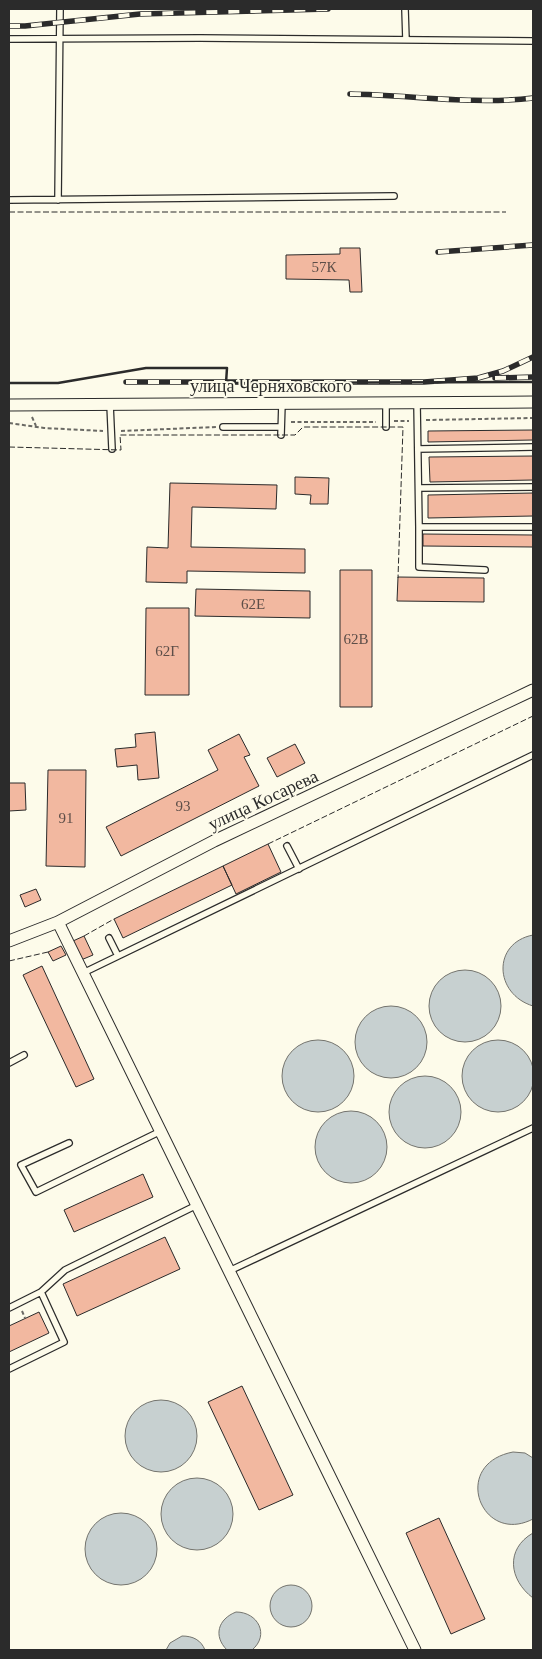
<svg xmlns="http://www.w3.org/2000/svg" width="542" height="1659" font-family="'Times New Roman',serif">
<style>
.water{fill:#c7d0d0;stroke:#74746e}
.building{fill:#f2b8a0;stroke:#2b2b2b}
.lines{fill:none;stroke-linecap:round;stroke-linejoin:round}
.lane-casing{stroke:#2b2b2b;stroke-width:8}
.street-casing{stroke:#2b2b2b;stroke-width:13}
.path{stroke:#6a6964;stroke-width:2;stroke-dasharray:4 2.5;stroke-linecap:butt}
.lane{stroke:#fdfbea;stroke-width:5.5}
.street{stroke:#fdfbea;stroke-width:11}
.rail-casing{stroke:#2b2b2b;stroke-width:5.5}
.rail{stroke:#fdfbea;stroke-width:4;stroke-dasharray:11;stroke-linecap:butt}
.fence{stroke:#2b2b2b;stroke-width:1;stroke-dasharray:6 2.5;stroke-linecap:butt}
.wall{stroke:#2b2b2b;stroke-width:2.5}
.labels{text-anchor:middle;stroke-width:4;stroke-linejoin:round;paint-order:stroke}
.number-label{font-size:15px;fill:#5d4e48}
.street-label{font-size:18px;fill:#2b2b2b;stroke:#fdfbea}
</style>
<rect width="100%" height="100%" fill="#fdfbea"/>
<path class="water" d="M533,935v71c-39,-12 -41,-63 0,-71z
M429 1006a36 36 0 1 1 72 0a36 36 0 1 1-72 0Z
M355 1042a36 36 0 1 1 72 0a36 36 0 1 1-72 0Z
M282 1076a36 36 0 1 1 72 0a36 36 0 1 1-72 0Z
M462 1076a36 36 0 1 1 72 0a36 36 0 1 1-72 0Z
M389 1112a36 36 0 1 1 72 0a36 36 0 1 1-72 0Z
M315 1147a36 36 0 1 1 72 0a36 36 0 1 1-72 0Z
M125 1436a36 36 0 1 1 72 0a36 36 0 1 1-72 0Z
M513,1452l12,1 8,5v61c-52,27 -83,-55 -20,-67z
M161 1514a36 36 0 1 1 72 0a36 36 0 1 1-72 0Z
M85 1549a36 36 0 1 1 72 0a36 36 0 1 1-72 0Z
M533,1533v65c-24,-18 -28,-49 0,-65z
M270 1606a21 21 0 1 1 42 0a21 21 0 1 1-42 0Z
M236,1612c22,0 34,23 16,38h-25c-14,-14 -9,-31 9,-38z
M182,1636c11,0 19,4 23,14h-39l4,-7z"/>
<path class="building" d="M340,248h20l2,44h-12l-1,-12 -63,-1v-24l54,-1z
M533,430v10l-105,2v-11z
M533,456v24l-103,2 -1,-25z
M295,477l34,1 -1,26h-18l1,-9 -16,-1z
M170,483l107,2 -1,24 -84,-2 -1,40 114,2v24l-118,-2v12l-41,-1 1,-35 21,1z
M533,493v23l-105,2v-23z
M423,534l110,1v12l-110,-1z
M340,570h32v137h-32z
M398,577l86,1v24l-87,-1z
M196,589l114,2v27l-115,-2z
M146,608h43v87h-44z
M155,732l4,46 -21,2 -1,-15 -20,2 -2,-18 21,-2 -1,-13z
M239,734l11,21 -6,2 15,29 -138,70 -15,-29 112,-57 -10,-20z
M295,744l10,19 -28,14 -10,-19z
M48,770h38l-1,97 -39,-1z
M9,783h16l1,27 -17,1z
M268,844l13,28 -45,22 -13,-28z
M223,866l9,19 -109,53 -9,-19z
M36,889l5,11 -16,7 -5,-12z
M84,936l9,19 -12,5 -8,-19z
M61,946l5,9 -13,6 -5,-9z
M42,966l52,113 -18,8 -53,-112z
M143,1174l10,23 -79,35 -10,-22z
M165,1237l15,32 -103,47 -14,-32z
M39,1312l10,21 -40,19v-26z
M242,1386l51,109 -34,15 -51,-108z
M439,1518l46,101 -34,15 -45,-101z"/>
<g class="lines">
<defs>
<path id="lane" d="M405,9l1,31
M9,39l191,-1 333,3
M9,200l385,-4
M58,200l2,-191
M386,403v24
M417,403l2,124h114
M110,404l2,45
M223,427h58
M281,435l1,-32
M418,449l115,-2
M419,488l114,-1
M419,527v40l66,3
M287,846l12,23
M109,938l9,18
M83,973l450,-218
M9,1063l15,-8
M69,1143l-48,22 15,27 125,-61
M229,1271l304,-143
M9,1308l32,-16 24,-22 132,-65
M9,1369l55,-27 -23,-50"/>
<path id="street" d="M9,405l524,-3
M58,922l357,728
M9,941l49,-19 156,-81 319,-151"/>
</defs>
<use href="#lane" class="lane-casing"/>
<use href="#street" class="street-casing"/>
<path class="path" d="M32,417l4,9
M426,420l107,-2
M394,421h15
M291,422h85
M9,423l35,5 59,3
M121,431l95,-4
M22,1311l3,7"/>
<use href="#lane" class="lane"/>
<use href="#street" class="street"/>
<defs>
<path id="rail" d="M9,26h16l115,-12 188,-5
M350,94c61,1 123,11 183,4
M438,252l95,-7
M495,378l38,-1
M126,382h298l54,-4 25,-7 30,-14"/>
</defs>
<use href="#rail" class="rail-casing"/>
<use href="#rail" class="rail"/>
<path class="fence" d="M9,212h497
M9,447l112,3 -1,-15h175l8,-8h100l-5,151
M268,844l265,-128
M84,936l30,-17
M9,961l39,-9"/>
<path class="wall" d="M9,383h49l88,-15h81l-1,15 307,-1"/>
</g>
<g class="labels">
<g class="number-label">
<text x="324" y="272">57К</text>
<text x="253" y="609">62Е</text>
<text x="356" y="644">62В</text>
<text x="167" y="656">62Г</text>
<text x="183" y="811">93</text>
<text x="66" y="823">91</text>
</g>
<g class="street-label">
<text x="271" y="392">улица Черняховского</text>
<text transform="translate(263 800) rotate(-25)" y="6">улица Косарева</text>
</g>
</g>
<rect width="542" height="1659" fill="none" stroke="#2b2b2b" stroke-width="20"/>
</svg>
